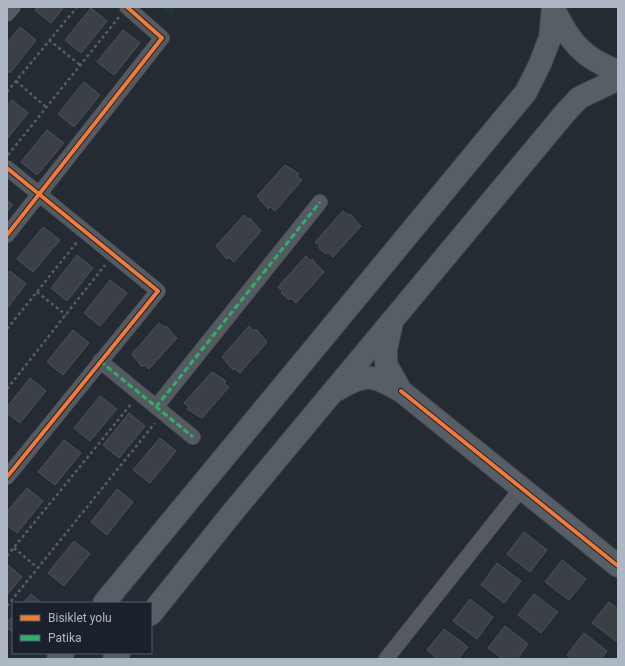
<svg xmlns="http://www.w3.org/2000/svg" width="625" height="666" font-family="Roboto,sans-serif">
<style>
.pitch{fill:#223537}
.building{fill:#3a4046;stroke:#4c525a}
.lines{fill:none;stroke-linecap:round;stroke-linejoin:round}
.street-casing{stroke:#42474c;stroke-width:16}
.secondary-casing{stroke:#42474c;stroke-width:24}
.path{stroke:#585e64;stroke-width:2.5;stroke-dasharray:3 3;stroke-linecap:butt}
.street{stroke:#545a60;stroke-width:15}
.secondary{stroke:#585e66;stroke-width:22}
.quiet{stroke:#2db169;stroke-width:3;stroke-dasharray:6 3;stroke-linecap:butt}
.cycleway-casing{stroke:#19222c;stroke-width:6}
.cycleway{stroke:#f17a3a;stroke-width:4}
</style>
<rect width="100%" height="100%" fill="#252b32"/>
<path class="pitch" d="M159,7h19l-7,9z"/>
<path class="building" d="M38,7h26l-13,16 -16,-13z
M91,8l16,13 -26,32 -16,-13z
M20,27l16,13 -26,33 -3,-3v-27z
M123,30l17,13 -26,32 -17,-13z
M84,82l16,13 -26,32 -16,-13z
M12,100l16,13 -21,26v-33z
M47,130l17,13 -27,32 -16,-13z
M285,165l14,9 -2,2 5,4 -27,31 -5,-4 -2,2 -11,-13z
M7,200l6,5 -6,7z
M343,211l5,4 2,-1 11,12 -28,31 -5,-5 -2,2 -7,-6 1,-2 -5,-4z
M244,215l5,5 1,-2 11,13 -27,31 -5,-5 -2,2 -11,-13z
M43,227l17,13 -27,32 -16,-13z
M77,255l16,13 -26,33 -16,-13z
M306,256l5,5 1,-2 12,13 -28,31 -5,-5 -2,2 -8,-7 2,-1 -5,-5z
M10,271l16,13 -19,24v-33z
M110,280l17,13 -27,33 -16,-13z
M159,323l5,4 2,-1 11,12 -28,31 -5,-4 -2,2 -10,-13z
M249,326l5,5 2,-2 11,13 -27,31 -6,-5 -1,2 -11,-13z
M73,330l16,13 -26,32 -16,-13z
M212,372l14,9 -2,2 5,4 -27,31 -15,-9 2,-2 -5,-4z
M30,378l16,13 -26,32 -13,-10v-6z
M100,396l17,13 -27,32 -16,-13z
M129,413l16,13 -26,32 -16,-13z
M160,438l16,13 -26,32 -17,-13z
M64,440l17,13 -26,32 -17,-13z
M27,488l16,13 -26,32 -10,-8v-13z
M117,489l16,13 -26,33 -16,-13z
M524,532l23,18 -17,22 -23,-18z
M74,541l16,13 -26,32 -16,-13z
M562,560l24,19 -17,21 -24,-18z
M497,563l24,18 -17,22 -23,-18z
M7,564l15,13 -15,18z
M31,594l11,9h-19z
M534,594l24,18 -17,21 -23,-18z
M470,599l23,18 -16,22 -24,-18z
M609,602l9,7v29l-2,3 -24,-18z
M13,616v17l-6,-5v-5z
M505,626l23,18 -11,15h-14l-15,-11z
M444,629l24,18 -10,12h-20l-11,-9z
M584,633l23,18 -6,8h-29l-5,-4z"/>
<g class="lines">
<defs>
<path id="street" d="M7,14l6,-7
M7,168l151,123 -151,186
M7,235l155,-197 -35,-31
M100,361l93,76
M156,407l164,-205
M386,659l135,-170"/>
<path id="secondary" d="M553,7c15,33 30,52 65,64
M337,390c29,-18 36,-15 64,1l-15,-27v-15l6,-27
M401,391l217,175
M104,603l422,-511 14,-28 10,-26 3,-31
M151,614l81,-101 333,-400 14,-15 39,-19
M58,659l5,-6
M114,659l5,-6"/>
</defs>
<use href="#street" class="street-casing"/>
<use href="#secondary" class="secondary-casing"/>
<path class="path" d="M49,40l31,25
M16,81l30,26
M7,92l70,-85
M8,155l111,-138
M37,292l29,23
M7,329l70,-87
M7,389l98,-124
M14,548l24,20
M7,556l125,-153
M7,606l148,-183"/>
<use href="#street" class="street"/>
<use href="#secondary" class="secondary"/>
<path class="quiet" d="M100,361l93,76
M156,407l164,-205"/>
<defs>
<path id="cycleway" d="M7,168l151,123 -151,186
M7,235l155,-197 -35,-31
M401,391l217,175"/>
</defs>
<use href="#cycleway" class="cycleway-casing"/>
<use href="#cycleway" class="cycleway"/>
</g>
<rect width="625" height="666" fill="none" stroke="#adb8c4" stroke-width="16"/>
<rect x="12" y="602" width="140" height="52" fill="#19222c" stroke="#545e69"/>
<rect x="20" y="615" width="20" height="6" fill="#f17a3a" stroke="#545e69"/>
<text x="48" y="622" font-size="12" fill="#adb8c4">Bisiklet yolu</text>
<rect x="20" y="635" width="20" height="6" fill="#2db169" stroke="#545e69"/>
<text x="48" y="642" font-size="12" fill="#adb8c4">Patika</text>
</svg>
